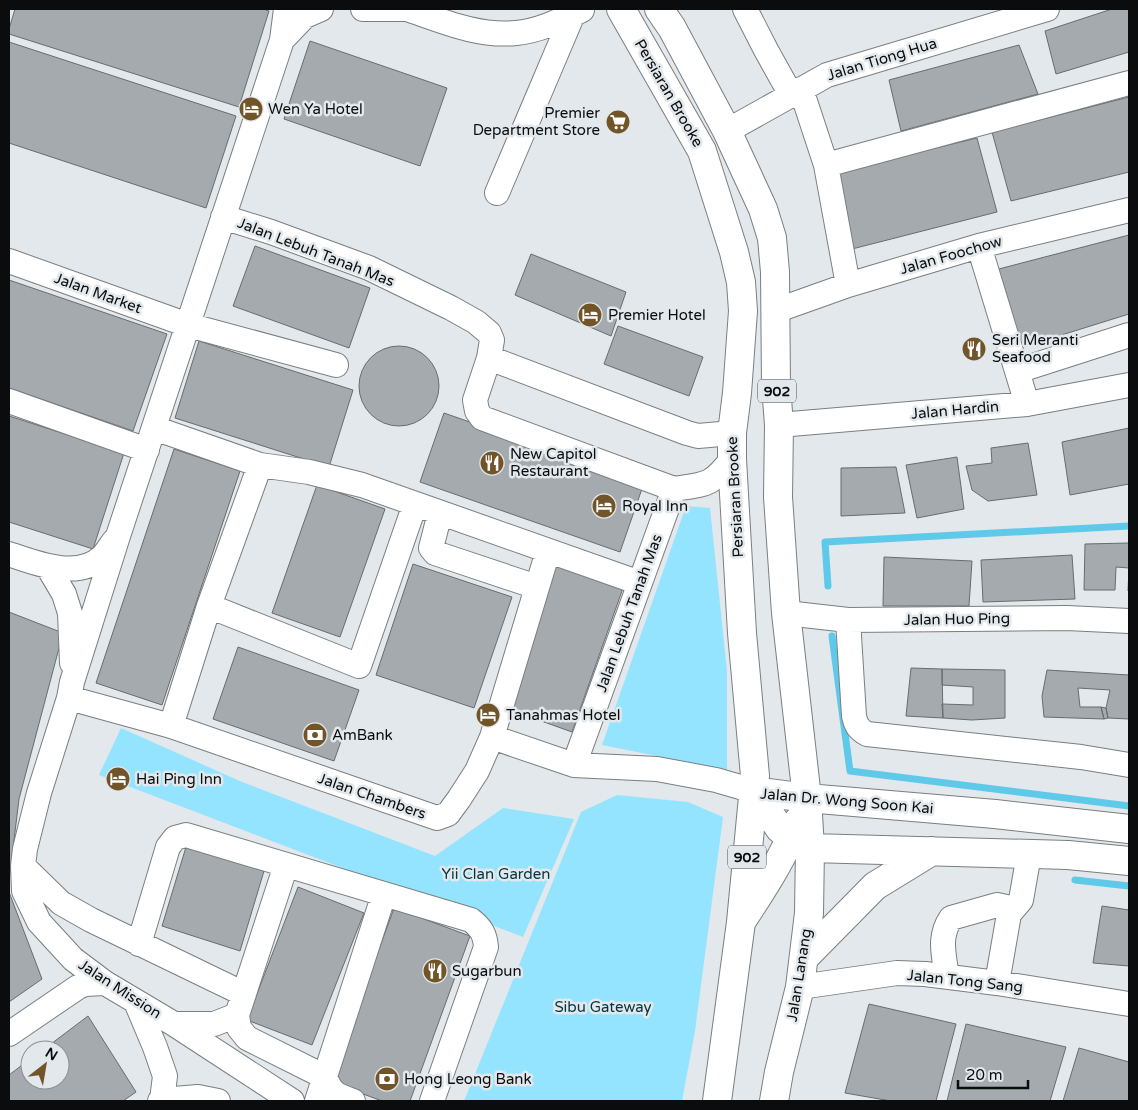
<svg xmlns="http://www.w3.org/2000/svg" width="1138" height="1110" font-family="'Varela Round',sans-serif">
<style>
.green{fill:#95e4ff}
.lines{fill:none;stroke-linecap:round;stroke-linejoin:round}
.stream{stroke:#5fc9ea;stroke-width:7}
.building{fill:#a4aaad;stroke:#676d6f}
.minor-casing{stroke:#797f81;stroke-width:26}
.major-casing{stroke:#797f81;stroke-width:30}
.minor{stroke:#fff;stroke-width:24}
.major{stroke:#fff;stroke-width:28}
.labels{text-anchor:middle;stroke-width:5;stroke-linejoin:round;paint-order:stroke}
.shield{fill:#e2e8eb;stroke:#4b4e50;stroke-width:1}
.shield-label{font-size:14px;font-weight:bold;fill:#0a0c0d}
.street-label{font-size:15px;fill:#0a0c0d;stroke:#e2e8eb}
.poi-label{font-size:15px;fill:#0a0c0d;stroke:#e2e8eb;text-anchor:start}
.park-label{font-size:15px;fill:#013543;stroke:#e2e8eb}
</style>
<rect width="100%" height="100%" fill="#e2e8eb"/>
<path class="green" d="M686,506l24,2 17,163v99l-125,-25z
M121,728l121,54 193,74 68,-48 71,11 -51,118 -424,-162z
M617,795l71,7 35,15 -28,214 -13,70h-218l117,-289z"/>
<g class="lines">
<path class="stream" d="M828,586l-3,-44 304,-16
M832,636l18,135 279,35
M1075,880l54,6"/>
</g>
<path class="building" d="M15,9h248l6,2 -30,96 -230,-73v-5z
M1112,9h17v43l-73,22 -11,-43z
M310,41l137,47 -27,78 -136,-47z
M9,42l227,74 -30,92 -197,-65z
M1019,45l19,49 -137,37 -12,-51z
M1129,97v75l-118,29 -19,-69z
M977,138l20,74 -145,37 -16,-77z
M1129,235v79l-109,34 -25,-78z
M255,246l115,42 -21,60 -116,-42z
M531,254l95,38 -15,44 -96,-41z
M9,280l158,54 -34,97 -124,-43z
M618,326l85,31 -14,39 -85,-32z
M199,341l154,49 -24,77 -154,-49z
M359 386a40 40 0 1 1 80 0a40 40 0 1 1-80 0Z
M444,413l200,70 -24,69 -200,-70z
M9,416l115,37 -31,96 -84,-27z
M1129,428v56l-59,11 -8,-53z
M1028,443l9,52 -49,6 -16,-11 -6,-24 26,-3 -1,-15z
M174,449l66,22 -78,234 -66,-22z
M957,457l7,52 -47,9 -11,-53z
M896,467l9,46 -64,3v-48z
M317,485l68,24 -45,128 -68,-24z
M1129,543v48h-1l1,-23 -13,-1 -1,23h-31l1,-46z
M1072,555l3,44 -92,3 -2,-42z
M884,557l88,4 -3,45h-86z
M413,564l99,33 -38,111 -98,-33z
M556,564l67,24 -51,144 -67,-24z
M9,612l54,21 -44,166 -10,82z
M238,647l121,43 -25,71 -121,-42z
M911,668l31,1 1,49 -37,-2z
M942,669l63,1v48l-33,2 -29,-2 -1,-14 31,1v-18l-31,-2z
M1047,670l82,5v44l-21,-1 -2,-10 4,-18 -32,-2 2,19h21l3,12 -60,-2 -2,-21z
M1101,707l5,1 2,10 -4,1z
M186,847l78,24 -24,80 -78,-25z
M298,887l66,26 -52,132 -65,-25z
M9,892l33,87 -33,23z
M1102,906l27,4v56l-36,-3z
M394,908l76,28 -60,165h-28l-51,-19z
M869,1004l87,20 -20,77h-45l-46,-8z
M88,1016l48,76 -13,9h-114v-26l21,-16v21h30v-30h-17z
M966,1024l100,23 -16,54h-103z
M1079,1048l50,14v39h-66z"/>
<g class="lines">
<defs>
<path id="minor" d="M286,9l-4,31 -164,496 -46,146 -3,16 -30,95 -14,56 -2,17 1,25 15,31 34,37 32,24 69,41 118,77
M363,9h46
M407,9c35,12 72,28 109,24 23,-2 45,-13 66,-23
M745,9l21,41 25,45
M282,40l23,-24 16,-7
M801,89l25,76 22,120
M727,131l100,-56 220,-66
M826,165l303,-82
M497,193l76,-179
M223,217l48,15 98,36 82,40 25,14 13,11 3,7 -3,18 -14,42 2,11 5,7 192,71c33,-5 37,-3 58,-30
M979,246l48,158
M9,261l179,64 148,40
M775,311l73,-26 131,-39 150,-36
M489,358l198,75 11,3 34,-3
M1017,371l112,-36
M9,401l138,49
M779,425l248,-21 102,-19
M154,428l106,37 49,7 53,13 278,98
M440,513l-9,35 4,5 102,34
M9,554c26,9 69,26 93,3 5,-5 8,-11 12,-16
M48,567l16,27 6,19 2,50
M209,606l150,60 56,-162
M786,613l62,7 219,-2 62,3
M848,620l6,96c2,9 4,13 13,18l214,23 48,8
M69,698l102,28 266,92 11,-4 11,-15 18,-28 15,-34 82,28 83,4 59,11 38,11
M171,726l38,-120 51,-141
M492,737l56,-186
M574,765l100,-276
M286,865l-49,150 2,13 8,10 78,39c7,17 11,18 28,24
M23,866l38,37 30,17 153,74
M139,944l29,-97 7,-9 11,-3 285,85c10,8 14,14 15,27l-54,154
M947,977c-3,-22 -9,-40 4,-59l46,-13 9,2 3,7
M997,983l12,-69 12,-14 8,-46
M800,987l97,-14 28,1 72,9 132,21
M136,1002l19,45 10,29 -3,24 -2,1
M174,1024h40l23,-9
M9,1034l69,-47 7,-3 20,-1
M162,1100l36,-3 20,4
M317,1101l67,-207"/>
<path id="major" d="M621,9l81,142 32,101 7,30 2,29 -6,82 -5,40v26l10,174 13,143 -14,146 -24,179
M659,9l13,19 55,103 36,78 9,29 3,34 1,114 3,39 -1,72 8,116 21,185 3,50 -1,65 -9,74 -21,85 -5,29
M754,791l26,38 11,10 19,9 258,7 61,6
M754,791l53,7 188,16 134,15
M743,919c21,-32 41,-63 55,-98
M804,958l71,-72 57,-35"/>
</defs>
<use href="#minor" class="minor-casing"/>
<use href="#major" class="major-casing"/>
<use href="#minor" class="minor"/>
<use href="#major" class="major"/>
</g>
<defs>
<symbol id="hotel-disc" viewBox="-11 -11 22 22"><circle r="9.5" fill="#715428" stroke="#e2e8eb"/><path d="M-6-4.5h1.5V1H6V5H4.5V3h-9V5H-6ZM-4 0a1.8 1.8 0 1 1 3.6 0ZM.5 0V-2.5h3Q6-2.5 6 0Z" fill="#fff"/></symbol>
<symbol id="supermarket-disc" viewBox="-11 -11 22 22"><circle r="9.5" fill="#715428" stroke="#e2e8eb"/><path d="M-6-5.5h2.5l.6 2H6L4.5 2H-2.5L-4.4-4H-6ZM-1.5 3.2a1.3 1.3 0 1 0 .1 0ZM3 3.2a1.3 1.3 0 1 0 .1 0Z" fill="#fff"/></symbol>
<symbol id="restaurant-disc" viewBox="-11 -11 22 22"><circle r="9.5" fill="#715428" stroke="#e2e8eb"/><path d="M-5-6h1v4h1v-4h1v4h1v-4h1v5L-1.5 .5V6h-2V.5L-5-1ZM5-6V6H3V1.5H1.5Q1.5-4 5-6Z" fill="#fff"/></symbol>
<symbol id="bank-disc" viewBox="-11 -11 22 22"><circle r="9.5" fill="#715428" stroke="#e2e8eb"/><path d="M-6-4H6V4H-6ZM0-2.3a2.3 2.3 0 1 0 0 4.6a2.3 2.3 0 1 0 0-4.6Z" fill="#fff"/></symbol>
</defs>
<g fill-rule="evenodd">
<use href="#hotel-disc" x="237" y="95" width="28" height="28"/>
<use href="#supermarket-disc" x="604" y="108" width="28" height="28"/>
<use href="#hotel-disc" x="576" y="301" width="28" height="28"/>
<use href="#restaurant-disc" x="960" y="335" width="28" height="28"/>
<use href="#restaurant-disc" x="478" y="449" width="28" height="28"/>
<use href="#hotel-disc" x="590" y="492" width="28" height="28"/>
<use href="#hotel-disc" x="474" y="701" width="28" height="28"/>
<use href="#bank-disc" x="301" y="721" width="28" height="28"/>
<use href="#hotel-disc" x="104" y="765" width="28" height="28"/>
<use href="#restaurant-disc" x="421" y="957" width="28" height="28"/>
<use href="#bank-disc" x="373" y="1065" width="28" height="28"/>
</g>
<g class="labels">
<g class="shield">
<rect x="758" y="379.5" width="38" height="23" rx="4"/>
<rect x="728" y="845.5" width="38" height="23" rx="4"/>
</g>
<g class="shield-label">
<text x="777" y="396">902</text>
<text x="747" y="862">902</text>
</g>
<g class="street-label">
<text transform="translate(882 59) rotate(-17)" y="5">Jalan Tiong Hua</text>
<text transform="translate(669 93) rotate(60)" y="5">Persiaran Brooke</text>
<text transform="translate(316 252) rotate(21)" y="5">Jalan Lebuh Tanah Mas</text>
<text transform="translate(951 255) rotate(-16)" y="5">Jalan Foochow</text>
<text transform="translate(98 293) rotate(20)" y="5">Jalan Market</text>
<text transform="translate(955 410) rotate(-5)" y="5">Jalan Hardin</text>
<text transform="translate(735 497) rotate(-93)" y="5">Persiaran Brooke</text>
<text transform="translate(629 613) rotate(-70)" y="5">Jalan Lebuh Tanah Mas</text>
<text transform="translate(957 619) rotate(-1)" y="5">Jalan Huo Ping</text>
<text transform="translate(372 796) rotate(19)" y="5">Jalan Chambers</text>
<text transform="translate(847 801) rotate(5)" y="5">Jalan Dr. Wong Soon Kai</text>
<text transform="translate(799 975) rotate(-81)" y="5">Jalan Lanang</text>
<text transform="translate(965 981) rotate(6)" y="5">Jalan Tong Sang</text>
<text transform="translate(120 989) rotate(33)" y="5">Jalan Mission</text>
</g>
<g class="poi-label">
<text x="268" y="114">Wen Ya Hotel</text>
<text x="600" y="118" text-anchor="end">Premier<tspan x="600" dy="17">Department Store</tspan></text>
<text x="608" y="320">Premier Hotel</text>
<text x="992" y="345">Seri Meranti<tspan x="992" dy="17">Seafood</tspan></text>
<text x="510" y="459">New Capitol<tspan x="510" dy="17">Restaurant</tspan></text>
<text x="622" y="511">Royal Inn</text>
<text x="506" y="720">Tanahmas Hotel</text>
<text x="332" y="740">AmBank</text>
<text x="136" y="784">Hai Ping Inn</text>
<text x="452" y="976">Sugarbun</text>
<text x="404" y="1084">Hong Leong Bank</text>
</g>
<g class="park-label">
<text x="496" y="879">Yii Clan Garden</text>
<text x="603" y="1012">Sibu Gateway</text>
</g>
</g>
<rect width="1138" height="1110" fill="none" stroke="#0a0c0d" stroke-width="20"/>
<g transform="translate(45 1065) rotate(31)"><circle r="24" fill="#e2e8eb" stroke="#8c9092"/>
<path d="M0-4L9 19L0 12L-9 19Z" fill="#715428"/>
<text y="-8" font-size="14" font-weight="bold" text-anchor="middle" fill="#0a0c0d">N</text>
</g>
<path d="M958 1080v8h70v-8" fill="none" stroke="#0a0c0d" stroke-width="2.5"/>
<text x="966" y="1080" font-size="15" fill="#0a0c0d" stroke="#e2e8eb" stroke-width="4" paint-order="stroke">20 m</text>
</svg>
